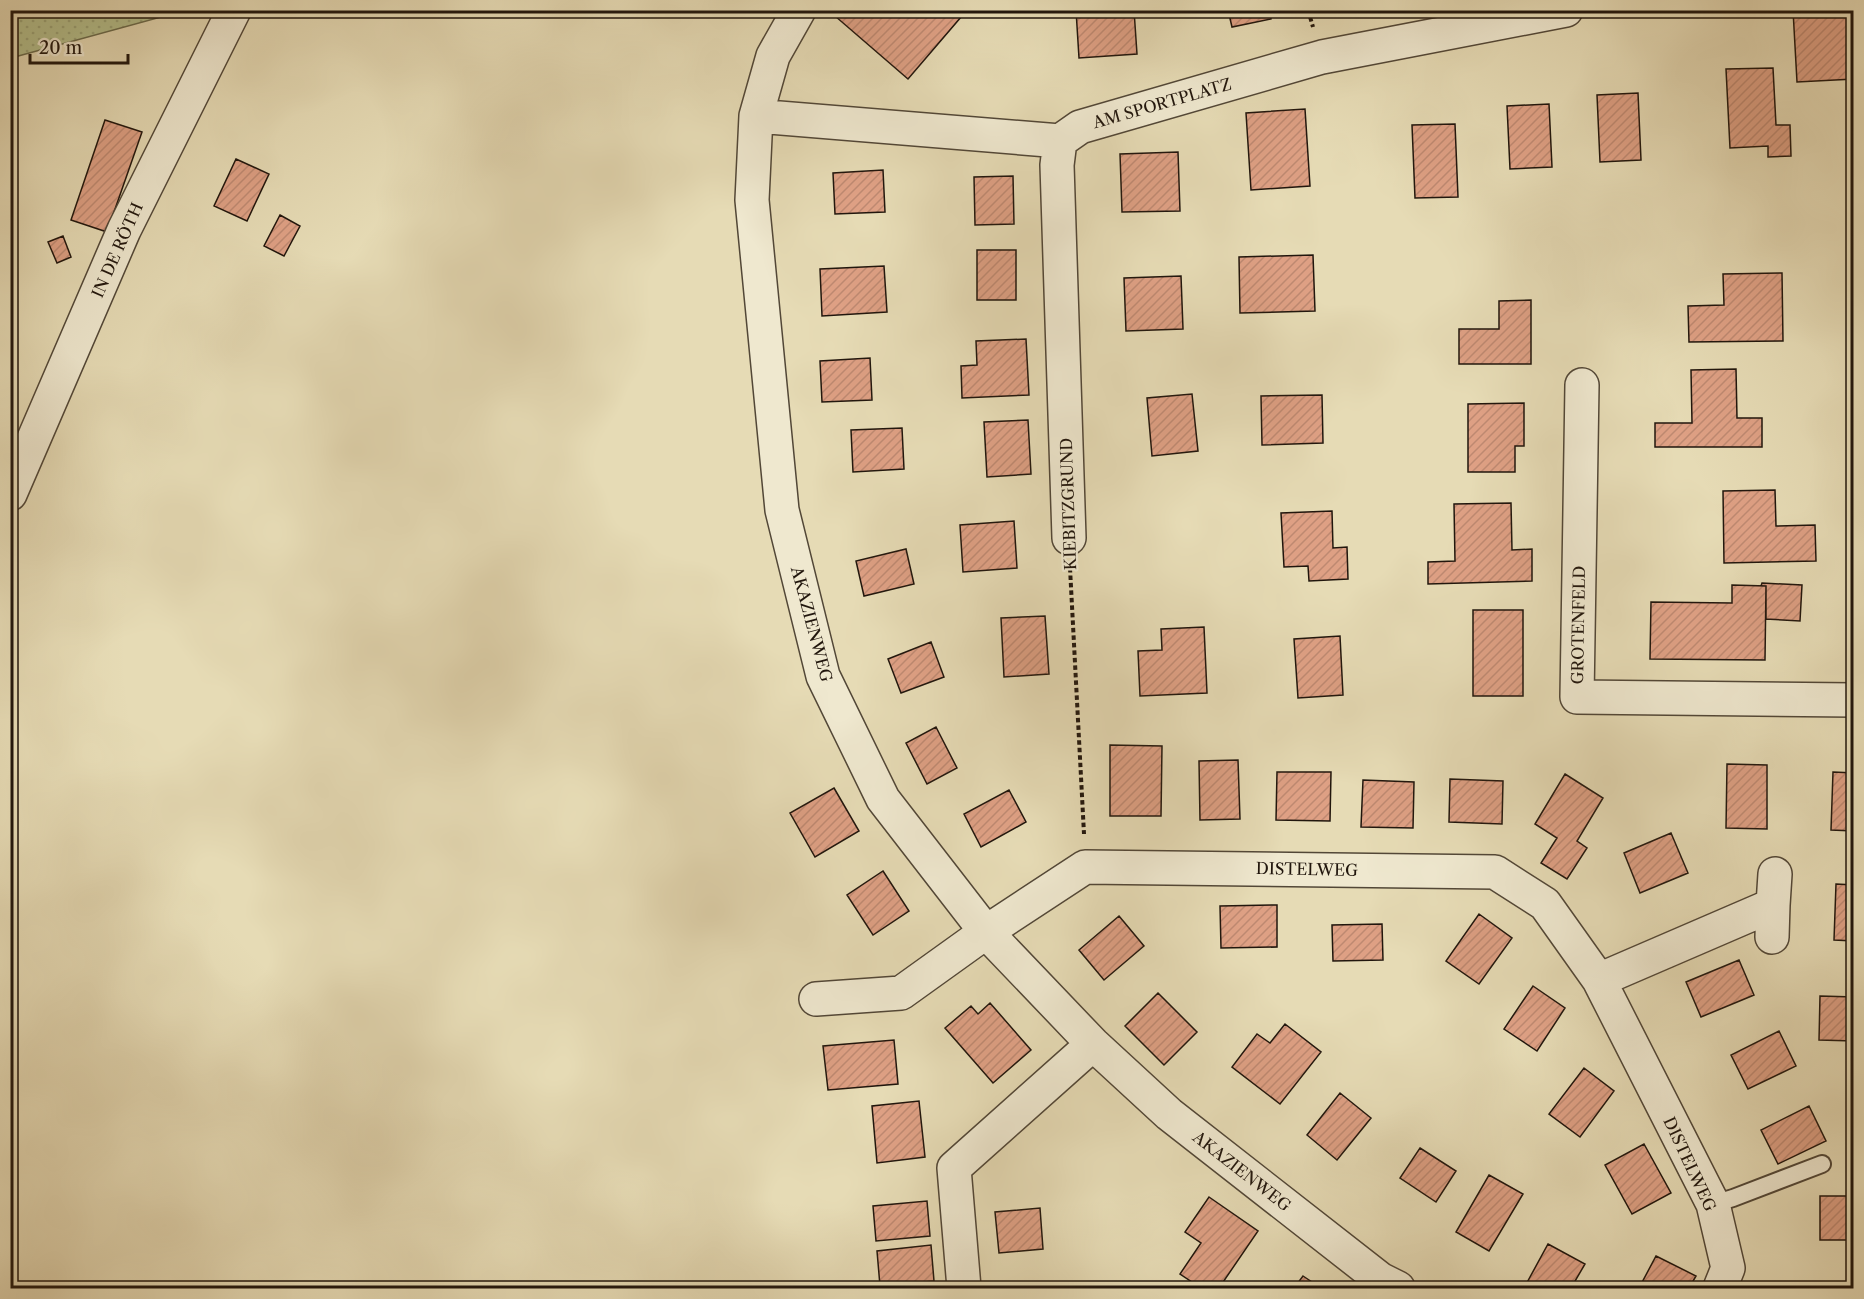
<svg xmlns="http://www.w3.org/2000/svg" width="1864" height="1299" font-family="'Libre Caslon Text',serif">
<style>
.grass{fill:url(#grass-dots);stroke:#6b6b4d;stroke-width:1.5}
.building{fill:url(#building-hatch);stroke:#21160d;stroke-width:1.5}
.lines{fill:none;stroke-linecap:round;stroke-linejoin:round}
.service-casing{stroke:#524737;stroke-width:20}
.minor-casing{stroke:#524737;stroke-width:36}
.path{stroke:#21160d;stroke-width:4;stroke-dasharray:4.5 3;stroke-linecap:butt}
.service{stroke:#efe8cf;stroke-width:16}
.minor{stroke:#efe8cf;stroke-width:33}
.labels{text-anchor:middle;stroke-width:4.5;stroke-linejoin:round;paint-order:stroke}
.street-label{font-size:16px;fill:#21160d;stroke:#efe8cf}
</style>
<defs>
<pattern id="grass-dots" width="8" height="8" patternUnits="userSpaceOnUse" patternTransform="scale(1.5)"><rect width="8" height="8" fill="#b5c08d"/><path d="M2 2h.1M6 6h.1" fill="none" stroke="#9ba478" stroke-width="1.8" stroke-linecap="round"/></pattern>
<pattern id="building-hatch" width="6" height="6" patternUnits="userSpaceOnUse" patternTransform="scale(1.5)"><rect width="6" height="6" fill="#dea084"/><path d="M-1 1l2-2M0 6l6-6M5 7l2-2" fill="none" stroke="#be8971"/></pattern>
</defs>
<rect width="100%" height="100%" fill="#e6dbb5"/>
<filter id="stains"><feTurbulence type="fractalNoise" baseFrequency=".00333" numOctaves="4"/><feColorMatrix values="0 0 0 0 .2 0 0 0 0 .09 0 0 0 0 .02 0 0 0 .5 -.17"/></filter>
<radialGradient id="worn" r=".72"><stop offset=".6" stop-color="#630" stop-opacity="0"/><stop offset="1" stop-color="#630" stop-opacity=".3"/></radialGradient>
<path class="grass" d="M11,10h172v1l-172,47z"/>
<path class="building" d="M840,10h112l9,7 -53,62 -73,-63z
M1076,10h58l3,44 -58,4z
M1228,10h42l1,9 -39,8z
M1793,10h58l3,69 -57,3z
M1773,68l3,57h14l1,31 -23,1v-11l-38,2 -4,-79z
M1638,93l3,67 -41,2 -3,-67z
M1549,104l3,63 -42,2 -3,-63z
M1305,109l5,77 -59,4 -5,-77z
M105,120l37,12 -35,100 -36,-12z
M1455,124l3,73 -43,1 -3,-73z
M1178,152l2,59 -58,1 -2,-58z
M236,159l33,15 -22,47 -33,-15z
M883,170l2,42 -50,2 -2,-41z
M1013,176l1,48 -39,1 -1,-48z
M280,215l20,11 -16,30 -20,-10z
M63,236l8,21 -14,6 -9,-21z
M977,250h39v50h-39z
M1313,255l2,56 -75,2 -1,-56z
M884,266l3,46 -65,4 -2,-47z
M1782,273l1,68 -94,1 -1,-36 36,-1 -1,-31z
M1181,276l2,53 -57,2 -2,-53z
M1531,300v64h-72v-35h40v-28z
M1026,339l3,56 -67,3 -1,-32 16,-1 -1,-24z
M870,358l2,42 -50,2 -2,-41z
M1736,369l1,49h25v29h-107v-24h37l-1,-53z
M1192,394l6,57 -46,5 -5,-58z
M1322,395l1,48 -61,2 -1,-49z
M1524,403v43h-9v26h-47v-68z
M1028,420l3,54 -44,3 -3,-55z
M902,428l2,41 -51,3 -2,-42z
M1775,490l1,36 39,-1 1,36 -92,2 -1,-72z
M1511,503l1,47 20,-1v32l-104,3v-22l27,-1 -1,-57z
M1332,511l1,37 14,-1 1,32 -39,2 -1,-15 -24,1 -3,-54z
M1014,521l3,47 -54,4 -3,-47z
M906,549l8,35 -50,12 -8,-35z
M1762,583l40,2 -2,36 -34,-2v-33h-5z
M1732,585l34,1 -1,74 -115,-1 1,-57 81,1z
M1473,610h50v86h-50z
M1045,616l4,58 -45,3 -3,-59z
M1204,627l3,66 -67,3 -2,-45 24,-1 -1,-21z
M1340,636l3,59 -45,3 -4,-59z
M931,642l13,35 -43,16 -13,-34z
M936,727l21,41 -30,16 -21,-41z
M1110,745l52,1 -1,70h-51z
M1238,760l2,59 -40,1 -1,-59z
M1727,764l40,1v64l-41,-1z
M1277,772h54l-1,49 -54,-1z
M1833,772l21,1v58l-23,-1z
M1565,774l38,24 -26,43 10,7 -20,31 -26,-16 16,-25 -22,-14z
M1450,779l53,2 -1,43 -53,-2z
M1363,780l51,2 -1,46 -52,-1z
M834,788l25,43 -44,26 -25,-44z
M1009,790l17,32 -45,25 -17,-33z
M1671,833l17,40 -48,20 -16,-40z
M883,871l26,40 -36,24 -26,-40z
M1836,884l18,1v56l-20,-1z
M1277,905v42l-56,1 -1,-42z
M1479,914l33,24 -33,46 -33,-23z
M1119,916l25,30 -40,34 -25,-30z
M1382,924l1,36 -50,1 -1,-36z
M1739,960l15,35 -53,22 -15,-35z
M1533,986l32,22 -28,43 -33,-22z
M1158,993l39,39 -33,33 -39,-39z
M1820,996l34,1v44l-35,-1z
M990,1003l41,47 -38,33 -48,-55 26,-22 7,8z
M1285,1024l36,28 -41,52 -48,-37 25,-33 13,9z
M1779,1031l17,35 -48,23 -17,-34z
M894,1040l4,44 -70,6 -5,-44z
M1584,1068l30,23 -34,46 -31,-23z
M1340,1093l31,25 -34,42 -30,-25z
M919,1101l6,56 -48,6 -5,-57z
M1809,1106l17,35 -48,23 -17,-34z
M1644,1144l27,49 -39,21 -27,-49z
M1420,1148l36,23 -20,31 -36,-24z
M1489,1175l34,19 -34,57 -33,-19z
M1820,1196h34v44h-34z
M1209,1197l49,34 -39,57h-18l-21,-14 21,-31 -16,-11z
M927,1201l3,35 -54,5 -3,-35z
M1040,1208l3,41 -44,4 -4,-41z
M1548,1244l37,20 -14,24h-47z
M931,1245l3,36 -54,5 -3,-35z
M1656,1256l40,20 -7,12h-50z
M1303,1276l18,12h-27z"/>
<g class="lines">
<defs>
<path id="service" d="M1713,1204l20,-6 89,-34"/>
<path id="minor" d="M799,10l-26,46 -17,60 -4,84 30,310 41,166 60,123 103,133 107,112 76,70 211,165 18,9
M756,116l304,25 20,-14 242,-70 244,-47
M1060,141l-3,24 12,373
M1582,385l-5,312 277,3
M10,494l114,-264 110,-220
M1772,937l1,-32
M1599,980l174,-75 2,-31
M816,999l85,-6 85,-61 99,-65 410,5 50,32 54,76 114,224 15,64 -8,20
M964,1288l-10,-120 139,-124"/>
</defs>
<use href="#service" class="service-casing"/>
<use href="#minor" class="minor-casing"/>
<path class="path" d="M1308,10l5,17
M1070,568l14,266"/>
<use href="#service" class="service"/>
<use href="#minor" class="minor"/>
</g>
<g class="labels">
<g class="street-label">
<text transform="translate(1162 103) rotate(-16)" y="6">AM SPORTPLATZ</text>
<text transform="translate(117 250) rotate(-66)" y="6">IN DE RÖTH</text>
<text transform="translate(1068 504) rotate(-92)" y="6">KIEBITZGRUND</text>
<text transform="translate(812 624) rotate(75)" y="6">AKAZIENWEG</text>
<text transform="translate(1578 625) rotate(-89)" y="6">GROTENFELD</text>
<text transform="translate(1307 869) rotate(1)" y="6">DISTELWEG</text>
<text transform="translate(1690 1164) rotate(65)" y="6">DISTELWEG</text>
<text transform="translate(1242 1171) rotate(38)" y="6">AKAZIENWEG</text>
</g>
</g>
<rect width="1864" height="1299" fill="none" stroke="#e6dbb5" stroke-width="36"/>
<rect x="12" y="12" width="1840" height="1275" fill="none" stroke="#21160d" stroke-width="3"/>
<rect x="18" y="18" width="1828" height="1263" fill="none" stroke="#21160d" stroke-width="1.5"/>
<path d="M30 54v9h98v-9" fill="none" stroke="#21160d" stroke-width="3"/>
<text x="39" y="54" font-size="18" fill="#21160d" stroke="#efe8cf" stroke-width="4.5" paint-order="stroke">20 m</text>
<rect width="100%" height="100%" filter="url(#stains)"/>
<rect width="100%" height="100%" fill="url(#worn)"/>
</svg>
